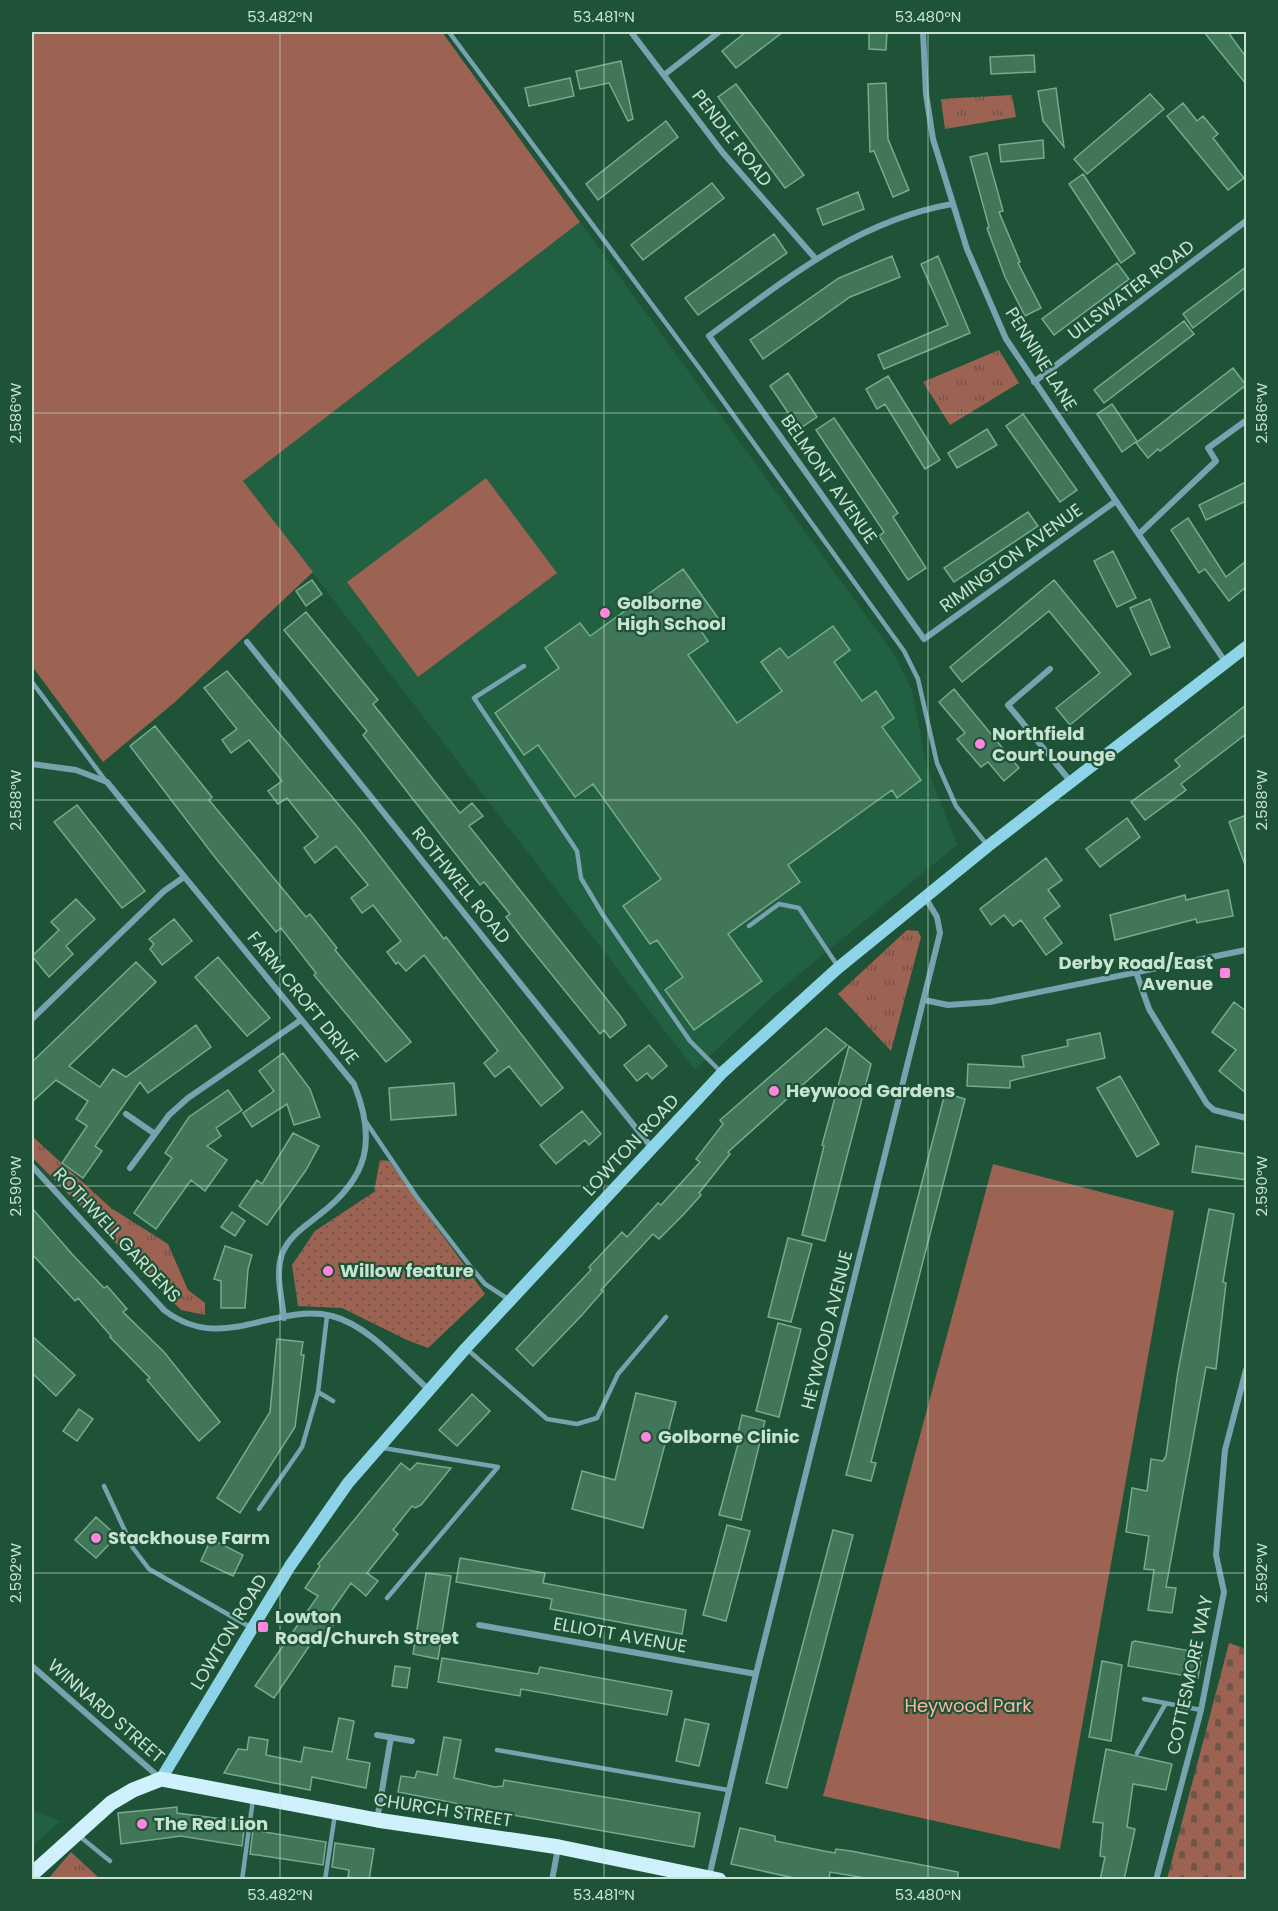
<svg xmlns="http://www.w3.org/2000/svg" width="1278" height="1911" font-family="Poppins,sans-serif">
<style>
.built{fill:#216040}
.grass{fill:url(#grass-tufts)}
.cemetery{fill:url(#cemetery-stones)}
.park{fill:#9c6352}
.garden{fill:url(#garden-dots)}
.building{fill:#427659;stroke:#76ab8c;stroke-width:1.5}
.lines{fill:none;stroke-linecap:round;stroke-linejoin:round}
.service{stroke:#77a2af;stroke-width:4.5}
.minor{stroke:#77a2af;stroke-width:6}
.secondary{stroke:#8ed4e8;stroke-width:12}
.primary{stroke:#cff1fc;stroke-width:15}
.ticks{fill:none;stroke:#c9e3d3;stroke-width:1.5;stroke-opacity:0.45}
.poi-dot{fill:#ff85df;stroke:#1e5338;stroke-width:2}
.labels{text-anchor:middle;stroke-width:4.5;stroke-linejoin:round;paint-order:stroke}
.street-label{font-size:18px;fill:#c9e3d3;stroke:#1e5338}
.poi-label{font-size:18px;font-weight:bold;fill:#c9e3d3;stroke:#1e5338;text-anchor:start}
.park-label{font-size:18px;fill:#fbb7a2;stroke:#1e5338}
.neatline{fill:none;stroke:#c9e3d3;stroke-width:2}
.ticks-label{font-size:15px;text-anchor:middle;fill:#c9e3d3}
</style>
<defs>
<pattern id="grass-tufts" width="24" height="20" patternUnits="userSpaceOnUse" patternTransform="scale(1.5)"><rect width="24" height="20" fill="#9c6352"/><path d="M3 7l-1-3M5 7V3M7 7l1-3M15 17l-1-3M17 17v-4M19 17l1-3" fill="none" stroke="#715549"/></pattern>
<pattern id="cemetery-stones" width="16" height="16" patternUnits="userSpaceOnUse" patternTransform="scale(1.5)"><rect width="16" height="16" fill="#9c6352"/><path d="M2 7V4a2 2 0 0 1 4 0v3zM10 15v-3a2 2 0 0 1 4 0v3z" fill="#715549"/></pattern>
<pattern id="garden-dots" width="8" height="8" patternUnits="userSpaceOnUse" patternTransform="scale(1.5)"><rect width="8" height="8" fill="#9c6352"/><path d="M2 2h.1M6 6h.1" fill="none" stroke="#715549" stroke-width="1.8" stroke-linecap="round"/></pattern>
</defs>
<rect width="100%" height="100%" fill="#1e5338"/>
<path class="built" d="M580,222l314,432 18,36 14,75 31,80 -182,149 -80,76 -453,-589z
M32,1810l28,11 -28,26z"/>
<path class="grass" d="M1012,95l4,22 -71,12 -4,-30z
M999,350l20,33 -69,42 -27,-43z
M907,930l11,1 3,6 -30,114 -53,-57z
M32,1136l79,72 57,36 20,46 17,13v12l-24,-5 -149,-153z
M71,1852l29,27h-52z"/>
<path class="cemetery" d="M1229,1643l17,6v230h-79z"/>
<path class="park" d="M32,32h410l138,190 -337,259 70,91 -138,130 -72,60 -71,-96z
M486,478l71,95 -139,104 -71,-95z
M993,1164l181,47 -114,638 -237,-53z"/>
<path class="garden" d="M380,1160l9,1 96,133 -57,54 -21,-8 -65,-32 -44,-2 -6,-41 23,-34 59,-39z"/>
<path class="building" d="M746,32h37l-47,36 -14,-17z
M869,32h18l-1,18 -17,-1z
M1204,32h24l18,25v27z
M1034,55l1,17 -44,2 -1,-17z
M621,61l12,58 -5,2 -19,-38 -29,6 -4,-18z
M570,78l4,18 -45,10 -4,-18z
M886,83l2,56 21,51 -16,7 -19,-46 -4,1 -2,-68z
M736,84l68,91 -19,13 -67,-91z
M1056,88l3,23 5,36 -21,-26 -5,-30z
M1150,94l14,15 -77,65 -13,-15z
M1183,103l14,18 6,-5 15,18 -5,4 31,40 -16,12 -61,-74z
M666,121l12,16 -80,63 -12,-16z
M1043,140l1,18 -43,4 -2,-17z
M987,153l16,58 -4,1 21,50 -2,1 23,45 -16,8 -20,-39 -18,-49 2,-1 -19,-70z
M1083,174l52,79 -14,10 -52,-79z
M712,183l12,15 -81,62 -12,-15z
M858,192l6,17 -41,16 -6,-16z
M774,234l13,19 -89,62 -13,-17z
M892,256l8,21 -50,20 -87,62 -13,-19 89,-62z
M938,256l32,77 -86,36 -6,-14 70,-30 -27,-61z
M1117,263l12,16 -75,56 -12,-16z
M1246,267v20l-53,41 -10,-14z
M1184,321l10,13 -90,69 -10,-13z
M1233,368l13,17 -86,66 -2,-2 -10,9 -12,-15z
M788,373l29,44 -18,12 -29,-43z
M888,376l52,84 -15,9 -40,-65 -8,5 -11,-20z
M1112,404l25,37 -15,11 -25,-38z
M1023,414l54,76 -17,12 -54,-76z
M834,418l64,95 -5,4 33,51 -18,12 -29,-44 5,-4 -68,-102z
M987,429l10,16 -40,23 -9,-15z
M1246,482v19l-40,19 -7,-15z
M1028,512l10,14 -84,56 -10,-14z
M1188,518l38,59 20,-16v26l-17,14 -24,-32 -6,4 -28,-43z
M1113,551l23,47 -19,9 -23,-46z
M683,569l35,49 -17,13 7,10 -20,14 49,68 45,-32 -21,-29 19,-14 8,10 45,-32 17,24 -16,12 28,39 14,-10 18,27 -12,9 39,53 -24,18 -5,-8 -104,75 12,17 -72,52 34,47 -68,49 -29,-40 18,-13 -26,-37 -7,4 -27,-38 38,-27 -68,-95 -18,13 -37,-52 -14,10 -29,-42 64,-45 -14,-20 35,-25 10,13z
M312,580l10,14 -16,12 -10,-15z
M1054,580l77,94 -61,51 -14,-17 44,-35 -51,-62 -87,71 -12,-15z
M1150,599l20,48 -19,8 -21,-47z
M306,612l72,88 -5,4 87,109 12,-10 11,13 -14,10 152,191 5,8 -16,13 -6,-8 -4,4 -77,-95 -17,-22 4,-3 -26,-32 -4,3 -33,-42 -84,-108 4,-4 -83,-101z
M227,671l132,158 85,110 2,-2 117,151 -22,18 -32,-40 -14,11 -11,-14 14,-12 -74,-96 -18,16 -8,-9 -2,2 -9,-12 14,-11 -28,-36 -11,8 -11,-15 17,-13 -32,-39 -21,17 -11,-15 14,-11 -31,-39 -9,6 -10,-13 14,-10 -33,-41 -18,13 -9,-13 15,-11 -33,-41z
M954,689l65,79 -15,13 -16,-19 -7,5 -24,-28 8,-6 -26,-31z
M1246,705v29l-65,50 5,6 -41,30 -14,-18 49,-36 -5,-6z
M155,726l57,71 -3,3 97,117 4,-3 27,34 -2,2 76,92 -25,20 -72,-87 2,-2 -35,-45 -5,4 -62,-76 -84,-110z
M77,805l68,86 -23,17 -68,-86z
M1246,815v49l-1,1 -16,-43z
M1127,818l13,19 -40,30 -14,-18z
M1046,858l16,22 -14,10 12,16 -16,12 18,25 -16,12 -25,-35 -8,6 -9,-11 -13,10 -11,-16z
M1228,890l5,26 -36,7 -1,-4 -81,21 -5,-25 75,-20 1,5z
M76,899l19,20 -29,27 7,8 -24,23 -17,-21 27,-26 -8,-8z
M174,919l18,22 -30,24 -12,-16 4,-5 -5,-5z
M218,957l52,61 -23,18 -52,-59z
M136,962l20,20 -87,84 31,21 13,-18 13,8 70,-52 15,22 -63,46 -8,-11 -45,64 7,5 -19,27 -21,-15 25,-37 -11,-7 12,-18 -32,-21 -24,22v-40z
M1234,1002l12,9v82l-27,-22 17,-21 -24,-18z
M826,1028l21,17 -119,107 2,2 -31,39 2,2 -17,19 -25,25 -6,-5 -52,56 2,1 -21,24 -49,51 -17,-17 75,-79 -2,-3 33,-35 5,5 31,-34 3,2 39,-43 -4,-3 27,-35 -3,-4z
M1100,1033l5,25 -95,23v7l-43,-2 1,-22 56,3 -2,-11 46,-10 -1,-6z
M649,1045l18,21 -15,13 -5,-6 -10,8 -13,-16z
M849,1046l22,18 -46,177 -23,-6 22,-89 -2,-1z
M283,1053l27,36 10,28 -26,8 -7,-21 -35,23 -9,-14 31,-22 -15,-20z
M1120,1076l39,68 -22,13 -40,-69z
M454,1083l2,32 -65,5 -2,-32z
M228,1090l14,20 -26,18 5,8 -14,10 20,14 -22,31 -14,-11 -35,49 -22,-16 38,-55 -7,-5 24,-36z
M945,1093l20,6 -94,363 5,1 -5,18 -25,-6z
M582,1111l19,23 -12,11 -4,-5 -29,24 -16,-19z
M293,1133l26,13 -13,24 -39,55 -28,-19 18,-26 5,4z
M1196,1146l50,8v26l-54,-8z
M32,1208l40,46 32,34 3,-2 20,23 -4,3 41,40 56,70 -21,19 -52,-61 3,-2 -40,-41 1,-1 -33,-38 -3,3 -43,-47z
M1209,1209l25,5 -11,68 3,1 -10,86 -10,-2 -40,220 10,1 -4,25 -24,-3 6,-40 -10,-1 5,-33 -23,-4 6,-44 15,3 4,-32 12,2 3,-5 12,-85z
M232,1212l13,9 -10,15 -14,-9z
M788,1238l24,6 -21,78 -23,-5z
M225,1246l27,9 -4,14 -3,39h-24v-27l-7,-2z
M778,1323l23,6 -22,88 -23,-6z
M32,1336l43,39 -19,21 -24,-23z
M277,1339l26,3 -2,13h3l-9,72 -55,86 -23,-15 53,-86z
M636,1393l40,9 -33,126 -71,-19 10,-38 33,9z
M472,1394l18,17 -33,35 -18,-16z
M79,1409l14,10 -16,22 -14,-10z
M742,1415l23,6 -24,99 -22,-5 22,-82 -3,-1z
M401,1463l9,7 7,-7 34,5 -30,37 -6,3 -3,-2 -19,24 5,4 -31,39 11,8 -12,15 -15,-13 -21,30 8,5 -13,20 -7,-5 -44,65 -19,-12 63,-90 -13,-8 15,-22 -2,-2z
M96,1517l21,19 -21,22 -21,-18z
M727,1525l23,6 -24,90 -23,-6z
M833,1530l20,5 -66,253 -21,-5z
M211,1539l32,16 -10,21 -32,-15z
M460,1558l85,15 -2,10 143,27 -4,24 -132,-25 2,-10 -96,-17z
M426,1573l25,3 -13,83 -25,-5z
M1135,1641l67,12 -4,25 -70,-12 4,-24z
M442,1658l96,16 2,-7 132,24 -5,24 -146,-26 -1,7 -82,-14z
M1102,1661l20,4 -11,76 -22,-4z
M395,1666l15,2 -3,20 -15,-2z
M339,1718l15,3 -7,38 23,4 -4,25 -54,-11 -2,13 -86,-17 14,-24 9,1 2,-13 19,3 -2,15 35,7 3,-15 28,5z
M685,1719l24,5 -10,42 -23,-5z
M444,1737l17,3 -7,38 41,9 8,-1 1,-6 196,33 -6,34 -205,-36 -1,6 -29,-6 1,-7 -62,-12 3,-16 14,2 2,-7 20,4z
M1106,1749l66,15 -6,26 -33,-6 -6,43 8,2 -11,51h-24l5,-23 -5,-1 3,-33 -10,-1z
M177,1807v6l68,9 -3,24 -61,-10 -60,8 -3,-31z
M740,1828l35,8v5l49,10 11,2 1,-4 15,2 107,21v8h-81l-47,-8 -1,8h-26l-72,-16z
M253,1830l73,12 -3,23 -73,-11z
M335,1843l39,6 -5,31 -21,-3 1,-7 -17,-3z"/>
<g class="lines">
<path class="service" d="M449,32l254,341 201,278 14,28 19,84 19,43 32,40
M524,666l-50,32 103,153 4,27 22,37 87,126 30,30
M32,682l73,98
M749,926l30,-22 20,4 38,57
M366,1122l50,74 54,70 15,18 23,15
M468,1350l79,69 30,5 20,-6 21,-44 48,-57
M318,1392l15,9
M383,1448l115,19 -111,131
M104,1486l29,62 16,21 101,58
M259,1509l43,-62 16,-55 9,-76
M1144,1699l57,11
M497,1750l231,40
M1137,1753l29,-50
M78,1835l32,26
M242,1880l11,-81
M325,1880l10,-66"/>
<path class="minor" d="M631,32l92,121 92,105
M923,32l3,62 7,45 34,110 39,90 220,324
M664,75l55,-43
M952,204c-96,17 -167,76 -243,132l215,303 192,-138
M1034,382l212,-161
M1139,534l77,-73 -8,-13 36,-26
M247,642l405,506
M1050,669l-42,36 63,77
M32,764l44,6 31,12 247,302c23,57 14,94 -35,131 -15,12 -30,21 -37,39 -7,20 0,44 2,64
M1136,972l13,37 58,95 7,6 32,8
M924,1000l24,5 42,-3 256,-52
M32,1019l132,-128 20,-14
M126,1114l29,20
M32,1166l132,144c58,45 109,-8 168,6 38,10 70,50 98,75
M130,1168l39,-53 19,-17 113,-78
M479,1625l277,49
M32,1666l128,112
M377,1735l35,6
M377,1820l14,-83
M709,1877l47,-203 184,-741 -3,-16 -12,-20
M552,1880l6,-32
M1156,1880l45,-170 23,-118 -8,-37 9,-105 21,-80"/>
<path class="secondary" d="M161,1779l129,-213 58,-83 118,-135 256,-275 116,-105 150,-122 258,-199"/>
<path class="primary" d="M32,1874l79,-71 22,-13 28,-11 216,41 182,27 160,33"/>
</g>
<path class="ticks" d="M280,32v1848M604,32v1848M928,32v1848M32,413h1214M32,800h1214M32,1186h1214M32,1573h1214"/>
<g class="poi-dot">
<circle cx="605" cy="613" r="6"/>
<circle cx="980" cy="744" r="6"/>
<rect x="1219" y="967" width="12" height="12" rx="3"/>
<circle cx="774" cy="1091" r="6"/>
<circle cx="328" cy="1271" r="6"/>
<circle cx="646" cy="1437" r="6"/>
<circle cx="96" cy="1538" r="6"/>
<rect x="257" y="1621" width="12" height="12" rx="3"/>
<circle cx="142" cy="1824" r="6"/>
</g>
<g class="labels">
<g class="street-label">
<text transform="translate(732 138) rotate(52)" y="6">PENDLE ROAD</text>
<text transform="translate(1131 290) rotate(-37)" y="6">ULLSWATER ROAD</text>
<text transform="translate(1041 359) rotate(58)" y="6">PENNINE LANE</text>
<text transform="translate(829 479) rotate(55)" y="6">BELMONT AVENUE</text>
<text transform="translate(1011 558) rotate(-36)" y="6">RIMINGTON AVENUE</text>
<text transform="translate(461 885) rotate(51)" y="6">ROTHWELL ROAD</text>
<text transform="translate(303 998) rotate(51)" y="6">FARM CROFT DRIVE</text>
<text transform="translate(631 1145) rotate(-47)" y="6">LOWTON ROAD</text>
<text transform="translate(117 1235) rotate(47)" y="6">ROTHWELL GARDENS</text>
<text transform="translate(827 1330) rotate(-76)" y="6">HEYWOOD AVENUE</text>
<text transform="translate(229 1632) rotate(-59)" y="6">LOWTON ROAD</text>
<text transform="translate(620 1635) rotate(10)" y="6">ELLIOTT AVENUE</text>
<text transform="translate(1190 1675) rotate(-78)" y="6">COTTESMORE WAY</text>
<text transform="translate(106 1711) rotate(41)" y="6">WINNARD STREET</text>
<text transform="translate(443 1810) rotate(9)" y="6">CHURCH STREET</text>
</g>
<g class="poi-label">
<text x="617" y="609">Golborne<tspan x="617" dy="21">High School</tspan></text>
<text x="992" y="740">Northfield<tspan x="992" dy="21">Court Lounge</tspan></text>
<text x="1213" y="969" text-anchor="end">Derby Road/East<tspan x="1213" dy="21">Avenue</tspan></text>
<text x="786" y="1097">Heywood Gardens</text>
<text x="340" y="1277">Willow feature</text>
<text x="658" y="1443">Golborne Clinic</text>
<text x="108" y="1544">Stackhouse Farm</text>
<text x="275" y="1623">Lowton<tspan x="275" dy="21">Road/Church Street</tspan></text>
<text x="154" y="1830">The Red Lion</text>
</g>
<g class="park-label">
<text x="968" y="1712">Heywood Park</text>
</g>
</g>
<rect width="1278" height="1911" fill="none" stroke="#1e5338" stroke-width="66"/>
<rect x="33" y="33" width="1212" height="1845" class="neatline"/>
<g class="ticks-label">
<text x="280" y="22">53.482°N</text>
<text x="604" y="22">53.481°N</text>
<text x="928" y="22">53.480°N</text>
<text transform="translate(1262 413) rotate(-90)" y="5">2.586°W</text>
<text transform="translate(16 413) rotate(-90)" y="5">2.586°W</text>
<text transform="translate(1262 800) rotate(-90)" y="5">2.588°W</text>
<text transform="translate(16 800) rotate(-90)" y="5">2.588°W</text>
<text transform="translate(1262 1186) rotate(-90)" y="5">2.590°W</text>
<text transform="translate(16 1186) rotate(-90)" y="5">2.590°W</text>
<text transform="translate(1262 1573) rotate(-90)" y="5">2.592°W</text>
<text transform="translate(16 1573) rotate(-90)" y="5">2.592°W</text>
<text x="280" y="1900">53.482°N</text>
<text x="604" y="1900">53.481°N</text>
<text x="928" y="1900">53.480°N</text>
</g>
</svg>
